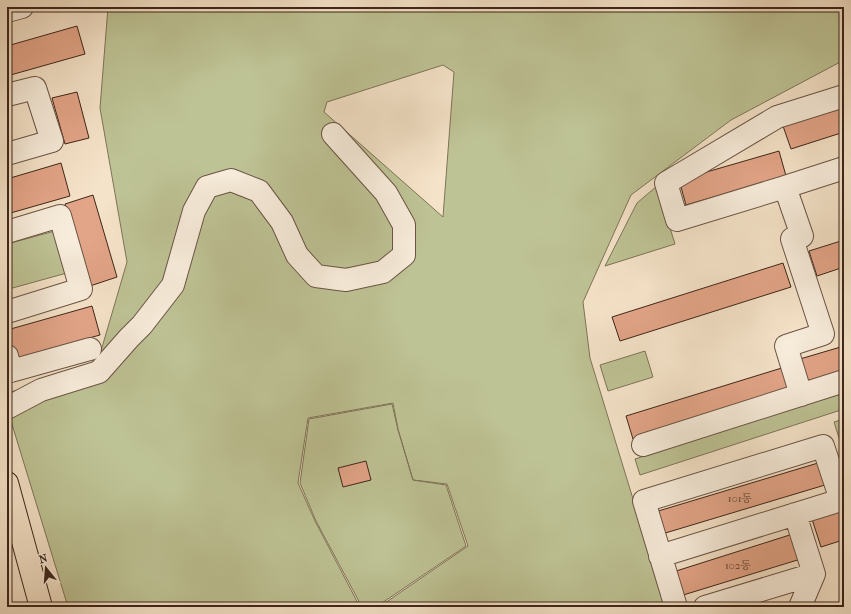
<svg xmlns="http://www.w3.org/2000/svg" width="851" height="614" font-family="'IM FELL French Canon','Noto Serif KR',serif">
<style>
.green{fill:#bec395;stroke:#7e7457;fill-rule:evenodd}
.building{fill:#e3a588;stroke:#3d2519}
.lines{fill:none;stroke-linecap:round;stroke-linejoin:round}
.minor-casing{stroke:#6b5445;stroke-width:24}
.major-casing{stroke:#3d2519;stroke-width:24}
.minor{stroke:#f8eddc;stroke-width:22}
.major{stroke:#f5e3c9;stroke-width:22}
.labels{text-anchor:middle;stroke-width:3.5;stroke-linejoin:round;paint-order:stroke}
.number-label{font-size:11px;fill:#664535}
</style>
<rect width="100%" height="100%" fill="#f5e3c9"/>
<filter id="stains"><feTurbulence type="fractalNoise" baseFrequency=".005" numOctaves="4"/><feColorMatrix values="0 0 0 0 .2 0 0 0 0 .09 0 0 0 0 .02 0 0 0 .5 -.17"/></filter>
<radialGradient id="worn" r=".72"><stop offset=".6" stop-color="#630" stop-opacity="0"/><stop offset="1" stop-color="#630" stop-opacity=".3"/></radialGradient>
<path class="green" d="M108,7h736v53l-113,60 -100,75 -48,107 7,56 76,249h-287l89,-61 -21,-62 -34,-4 -15,-51 -5,-26 -85,15 -10,65 17,38 45,86h-292l-61,-199v-15l89,-25 31,-106 -27,-154zM443,65l11,7 -11,145 -119,-105 3,-10z
M657,186l18,58 -70,22 32,-63z
M62,229l12,42 -65,18 -2,-7v-38z
M645,351l8,26 -45,14 -8,-26z
M844,392v17l-204,66 -5,-16z
M392,404l6,26 15,50 33,5 20,61 -90,61h-14l-46,-86 -16,-38 9,-64z
M844,419v35l-10,-32z"/>
<path class="building" d="M77,26l8,28 -78,22v-30z
M77,92l12,46 -24,6 -13,-46z
M844,106v26l-53,17 -8,-23z
M779,151l7,25 -100,29 -7,-25z
M61,163l9,33 -63,18v-35z
M93,195l24,82 -27,9 -25,-82z
M844,240v27l-27,9 -8,-25z
M783,263l8,24 -171,54 -8,-24z
M92,306l8,29 -87,24 -6,-21v-8z
M844,346v24l-37,11 -7,-22z
M785,367l7,23 -159,49 -7,-23z
M366,461l5,19 -28,7 -5,-19z
M818,463l7,22 -163,49 -7,-22z
M844,511v17l-4,2 3,10 -22,7 -10,-31z
M796,533l8,25 -124,38 -7,-24z"/>
<g class="lines">
<defs>
<path id="minor" d="M7,11l15,-4
M7,95l28,-7 17,53 -45,13
M785,187l-108,33 -11,-37 111,-66 67,-21
M7,232l53,-16 21,73 -74,23
M7,356l4,15 79,-22
M801,395l-15,-49 37,-12 -31,-95 10,-3 -17,-49 59,-19
M7,408l34,-18 58,-18 30,-34 13,-13 31,-40 21,-74 13,-24 24,-7 28,11 23,31 15,33 19,21 30,4 37,-8 21,-17v-30l-18,-32 -53,-59
M643,445l201,-64
M660,556l181,-56
M676,607l-32,-106 179,-55 18,54 3,1
M705,607l109,-33 -19,-60
M800,607l14,-33"/>
<path id="major" d="M7,483l34,124"/>
</defs>
<use href="#minor" class="minor-casing"/>
<use href="#major" class="major-casing"/>
<use href="#minor" class="minor"/>
<use href="#major" class="major"/>
</g>
<g class="labels">
<g class="number-label">
<text x="740" y="502">101동</text>
<text x="738" y="569">102동</text>
</g>
</g>
<rect width="851" height="614" fill="none" stroke="#f5e3c9" stroke-width="24"/>
<rect x="8" y="8" width="835" height="598" fill="none" stroke="#3d2519" stroke-width="2"/>
<rect x="12" y="12" width="827" height="590" fill="none" stroke="#3d2519"/>
<g transform="translate(46 568) rotate(343)" stroke="#f8eddc" stroke-width="3" paint-order="stroke">
<path d="M0-3L7 15L0 10L-7 15Z" fill="#3d2519"/>
<text y="-6" font-size="11" font-weight="bold" text-anchor="middle" fill="#3d2519">N</text>
</g>
<rect width="100%" height="100%" filter="url(#stains)"/>
<rect width="100%" height="100%" fill="url(#worn)"/>
</svg>
